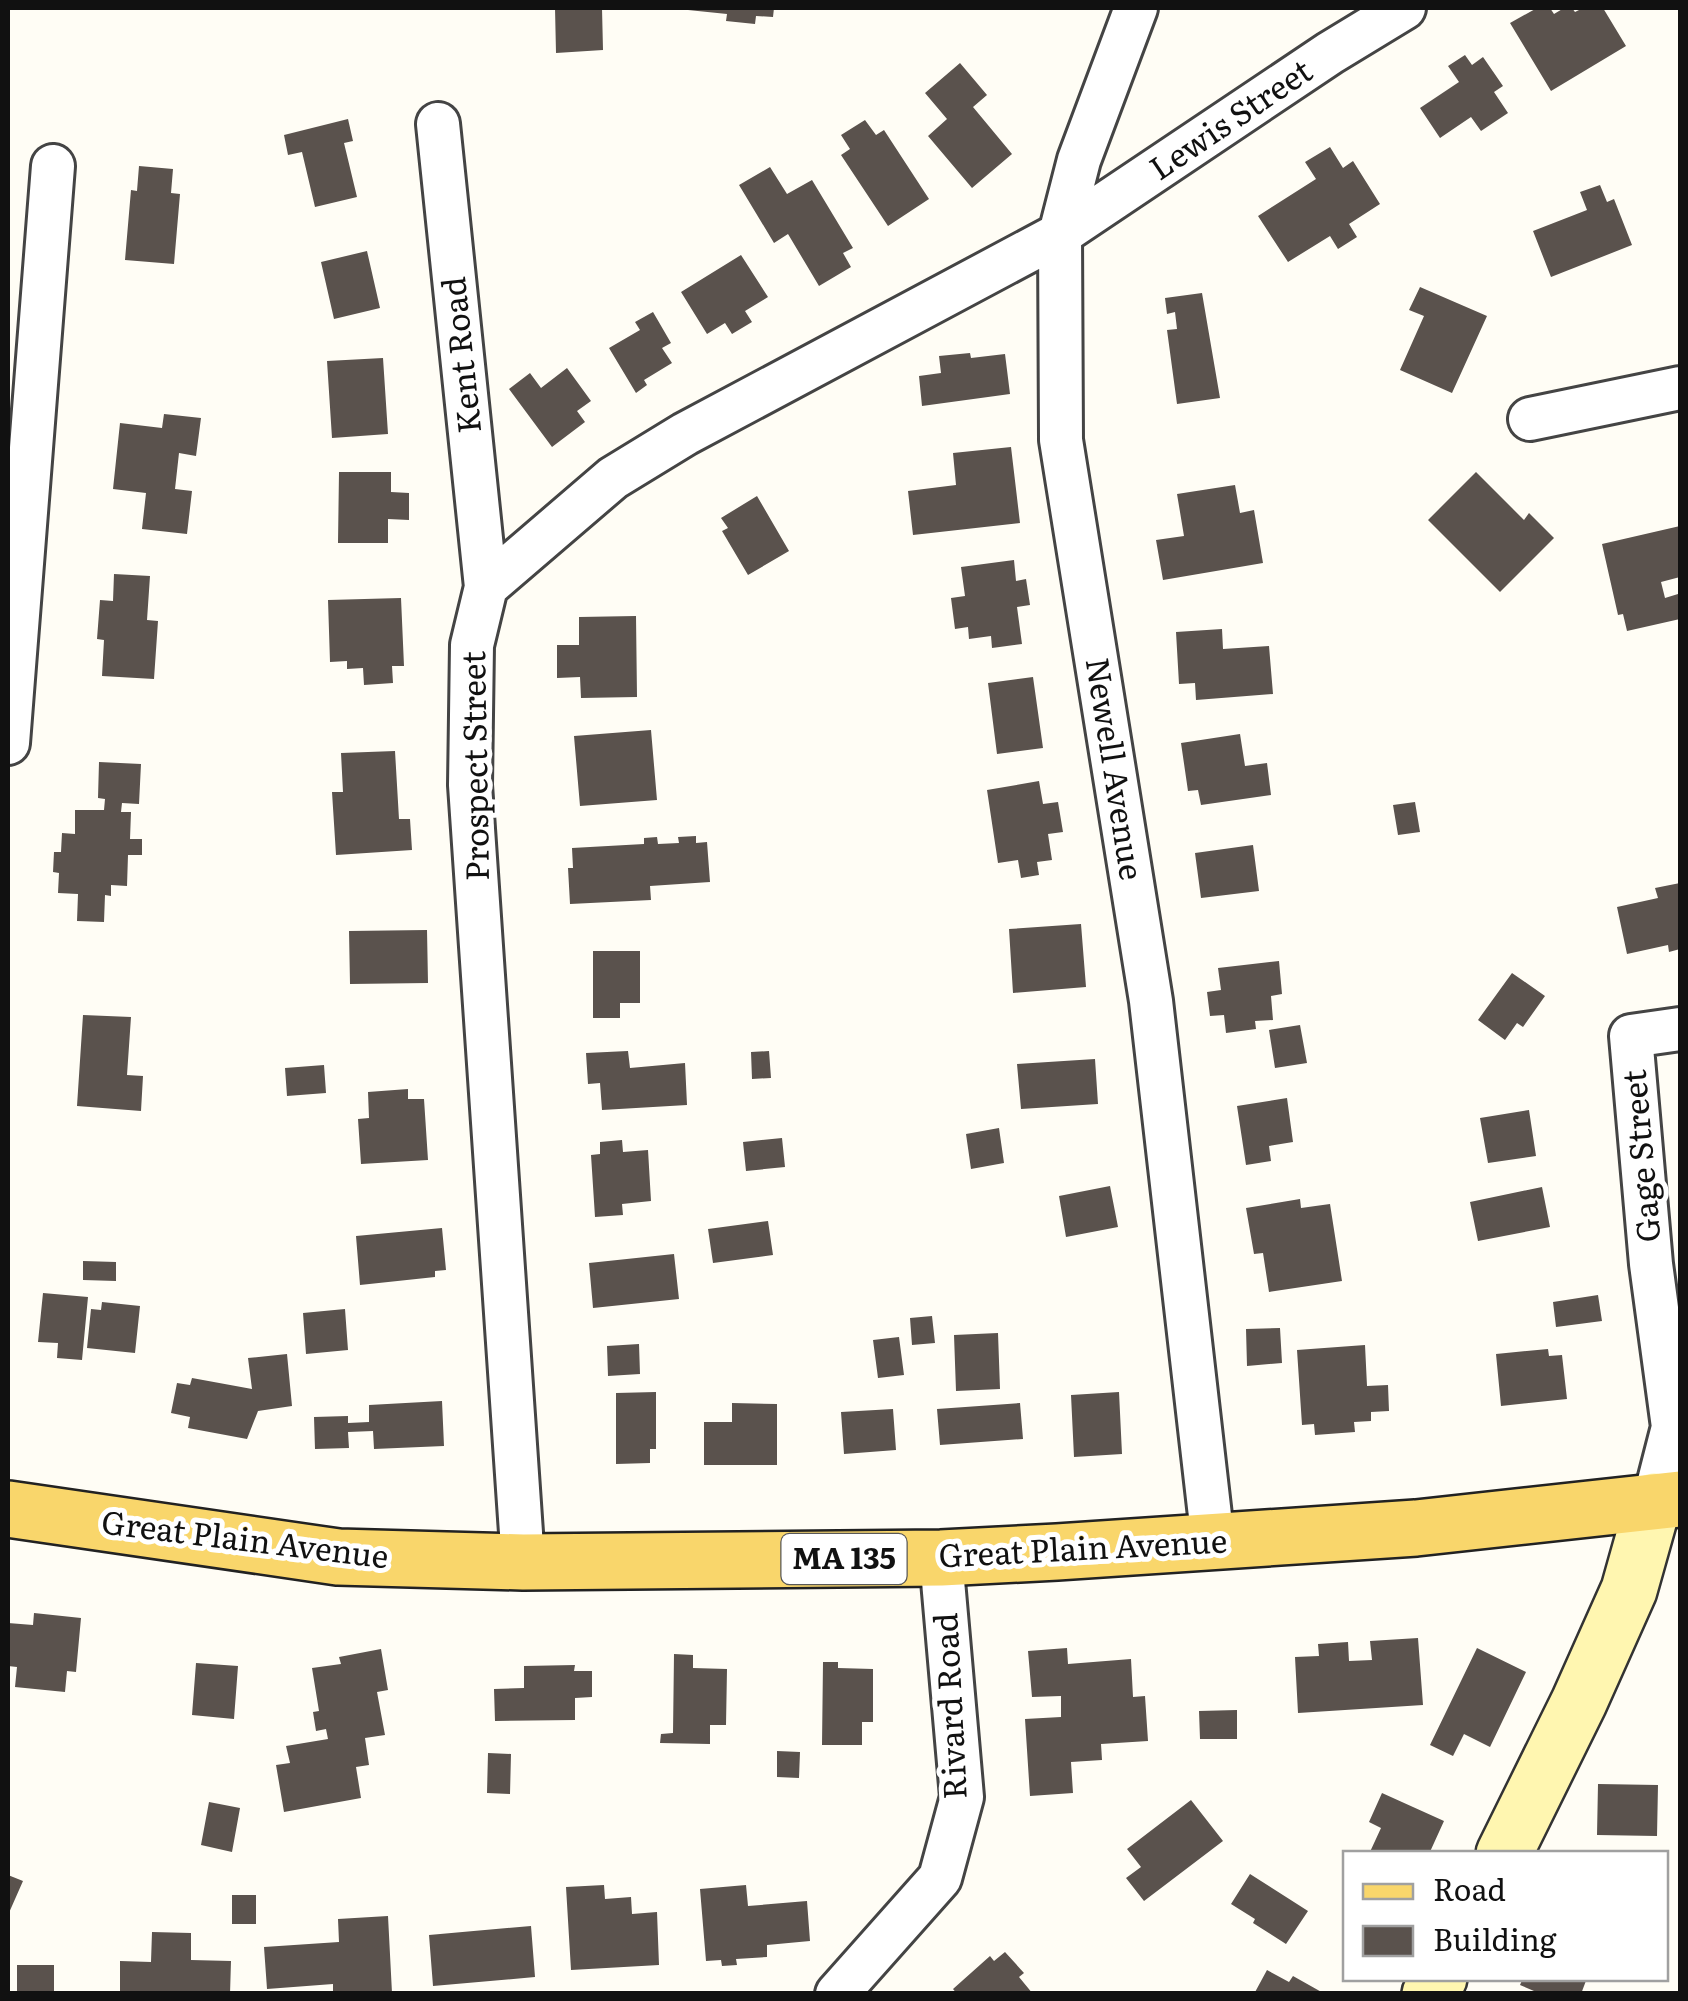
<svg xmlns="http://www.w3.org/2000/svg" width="1688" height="2001" font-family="Literata,serif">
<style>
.building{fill:#5a524d}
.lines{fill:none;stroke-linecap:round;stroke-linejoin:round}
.street-casing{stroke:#444;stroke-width:48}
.secondary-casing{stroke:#333;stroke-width:60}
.primary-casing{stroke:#222;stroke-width:60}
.street{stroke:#fff;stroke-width:42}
.secondary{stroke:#fff6b0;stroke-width:55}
.primary{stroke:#f9d66b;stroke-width:55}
.labels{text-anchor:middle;stroke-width:10;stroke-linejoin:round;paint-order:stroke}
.shield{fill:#fff;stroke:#585858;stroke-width:2.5}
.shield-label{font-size:30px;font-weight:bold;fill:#111}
.street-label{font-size:32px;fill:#111;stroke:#fff}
</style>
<rect width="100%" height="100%" fill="#fffdf5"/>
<path class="building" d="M555,8h47l1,42 -47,3z
M688,8h86l-1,9 -17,-1 -1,8 -29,-3 1,-7 -39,-4z
M1537,8h13l4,6 10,-6h8l3,4 8,-4h20l23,38 -75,45 -41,-68z
M1465,55l7,10 11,-8 20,29 -9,6 14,21 -27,18 -10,-14 -31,21 -20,-30 39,-26 -11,-16z
M960,63l27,32 -14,12 39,47 -40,34 -44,-52 19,-17 -22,-26z
M348,119l5,22 -9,2 13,54 -42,10 -13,-55 -14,3 -4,-20z
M865,120l11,15 8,-5 45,69 -41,27 -47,-71 9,-6 -9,-14z
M1330,147l13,21 10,-7 27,43 -31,20 8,13 -19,12 -8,-13 -42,26 -30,-46 58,-37 -11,-17z
M139,166l34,3 -2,24 9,1 -6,70 -49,-4 6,-70 6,1z
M770,167l17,27 25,-14 41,68 -10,5 8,14 -32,19 -31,-52 -14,9 -35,-58z
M1600,185l7,17 7,-3 18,46 -81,32 -18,-46 54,-21 -7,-18z
M367,251l13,57 -46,11 -13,-57z
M741,255l27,42 -23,14 7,11 -20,12 -7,-11 -18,11 -26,-42z
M1420,287l67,29 -35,77 -52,-23 24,-54 -15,-6z
M1202,293l18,105 -43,6 -10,-74 10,-1 -2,-17 -8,2 -2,-16z
M653,312l18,31 -9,5 10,15 -28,17 3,5 -11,8 -27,-45 31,-18 -5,-8z
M970,353l1,5 34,-4 5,40 -88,12 -3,-30 22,-3 -2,-17z
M383,358l5,76 -56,4 -5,-77z
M567,368l24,33 -14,10 8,11 -33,25 -43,-58 21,-16 11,15z
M164,414l37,4 -5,38 -17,-3 -4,36 17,2 -5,43 -45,-5 4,-36 -33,-4 7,-66 42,5z
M1011,447l9,76 -107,12 -5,-44 48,-6 -3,-32z
M339,472h52v20l18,1v27l-21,-1v24h-50z
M1476,472l48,48 5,-7 25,25 -54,54 -72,-72z
M1235,485l5,28 14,-3 9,53 -100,17 -7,-40 28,-4 -7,-42z
M757,496l32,55 -41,24 -26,-44 6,-3 -7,-10z
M1680,526v51l-19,5 4,16 13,-4 2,25 -53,12 -4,-17 -5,1 -16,-71z
M1014,560l2,21 10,-2 4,26 -13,2 5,37 -30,4 -1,-12 -22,3 -1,-12 -13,2 -4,-31 14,-2 -4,-29z
M114,574l36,2 -3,44 11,1 -4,58 -52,-3 2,-36 -7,-1 3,-39 13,1z
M401,598l3,68h-12l1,17 -29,2 -1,-17 -16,1v-8l-17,1 -2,-62z
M636,616l1,81 -56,1 -1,-21 -23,1v-33h22v-28z
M1222,629l1,20 46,-3 4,48 -77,6 -1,-17 -16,1 -3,-52z
M1033,677l10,71 -46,6 -9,-71z
M651,730l6,70 -77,6 -6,-70z
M1240,734l5,32 22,-3 4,32 -70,10 -3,-15 -10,1 -7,-48z
M395,751l4,68h11l2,31 -76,5 -4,-63h11l-2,-39z
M99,762l42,2 -2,40 -17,-1 -1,9h10l-1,27h12v16h-14l-1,31 -16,-1v11l-6,-1 -1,27 -27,-1 1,-27 -20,-1 1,-20 -6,-1 1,-20h7l1,-19 13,1v-24h29l1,-11 -7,-1z
M1039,781l4,23 15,-2 5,30 -15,2 4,26 -15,2 2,13 -18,3 -3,-18 -20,3 -11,-73z
M1415,802l5,30 -22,3 -5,-30z
M696,836v7l11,-1 3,40 -60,4 1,14 -81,4 -2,-36h5l-1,-20 72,-4v-6l13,-1 1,7 21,-1 -1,-6z
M1253,845l6,46 -58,7 -6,-45z
M1680,883v66l-11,3 -1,-7 -41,9 -10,-47 41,-9 -3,-10z
M1081,924l5,63 -73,6 -4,-64z
M427,930l1,53 -78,1 -1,-53z
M593,951h47v52h-20v15h-27z
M1279,961l3,33 -11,2 2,24 -18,1 1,8 -30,4 -2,-18 -14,1 -3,-24 14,-2 -3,-22z
M1512,973l33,23 -22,31 -6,-4 -12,17 -27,-20z
M83,1015l48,2 -4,58 16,1 -2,35 -64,-5z
M1300,1025l7,38 -32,5 -6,-38z
M628,1051l2,17 55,-5 2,42 -85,5 -2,-27 -12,1 -2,-31z
M769,1051l2,27 -19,1 -1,-27z
M1095,1059l3,45 -77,5 -4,-45z
M324,1065l2,28 -39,3 -2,-28z
M408,1089v10h16l4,61 -67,4 -3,-45 11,-1 -1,-26z
M1287,1098l6,44 -24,4 2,15 -25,4 -9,-59z
M1529,1110l7,46 -48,7 -8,-45z
M999,1128l5,35 -33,6 -5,-35z
M782,1138l3,29 -39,4 -3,-29z
M622,1140l1,12 25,-2 3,51 -29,3 1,11 -28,2 -4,-62 9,-1v-12z
M1110,1186l8,41 -52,10 -7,-41z
M1542,1187l8,40 -72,14 -8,-39z
M1300,1199l1,9 29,-4 12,77 -73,11 -6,-39 -9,1 -8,-46z
M768,1221l5,34 -60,8 -5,-34z
M442,1228l4,42 -11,1v6l-75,8 -4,-49z
M674,1254l5,45 -86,9 -4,-45z
M83,1261l33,1v19l-33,-1z
M43,1293l45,4 -6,63 -25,-2 1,-15 -20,-1z
M1598,1295l4,26 -46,6 -3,-25z
M102,1302l38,4 -5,47 -48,-5 4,-39 10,1z
M345,1309l3,41 -42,4 -3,-41z
M932,1316l3,27 -23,2 -2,-27z
M1280,1328l2,35 -35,3 -1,-37z
M998,1333l2,56 -44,2 -2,-56z
M899,1337l5,38 -26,3 -5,-38z
M639,1344l1,30 -32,2 -1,-30z
M1365,1345l2,41 21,-1 1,26 -18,1v9l-17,1 1,10 -40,3 -1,-11 -12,1 -5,-75z
M1548,1349l1,7 13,-1 5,44 -66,7 -5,-52z
M287,1354l5,52 -34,5 -11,28 -59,-11 2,-11 -19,-4 6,-30 13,2 2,-7 60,11 -4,-31z
M656,1392v57h-6v14l-34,1v-71z
M1119,1392l3,62 -48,3 -3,-62z
M442,1401l2,45 -70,3 -1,-18 -25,1 1,16 -34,1 -1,-32 34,-1v7l21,-1v-17z
M732,1403l45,1v61h-73v-43h28z
M1020,1403l3,36 -83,6 -3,-36z
M893,1409l3,41 -52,4 -3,-42z
M34,1613l47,5 -5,54 -9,-1 -2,21 -50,-5 2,-20 -9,-1v-43l25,2z
M1418,1638l5,67 -125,8 -3,-56 24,-1 -1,-12 30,-2 1,19 23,-1 -2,-19z
M1067,1648l1,16 63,-5 2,38 12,-1 3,45 -47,3 1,16 -31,2 2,31 -43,3 -5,-77 36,-2v-21l-29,1 -4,-46z
M1477,1648l49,24 -36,75 -26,-13 -11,22 -23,-11z
M381,1649l7,41 -11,2 8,43 -20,3 4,27 -13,2 5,31 -77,14 -8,-47 14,-2 -4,-17 42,-7 -2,-10 -10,2 -3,-19 6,-1 -7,-43 29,-4 -2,-7z
M674,1654l19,1v13l34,1 -1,56h-16v19l-50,-1 1,-9 12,-1z
M823,1662h15v6l35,1v53h-11v23h-40z
M196,1663l42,3 -4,53 -42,-4z
M575,1665l-1,6h18v26l-17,1v22l-80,1 -1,-32 30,-1v-22z
M1237,1710v29h-37l-1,-28z
M777,1751l23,1 -1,26 -22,-1z
M488,1753l23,1 -1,40 -23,-1z
M1598,1784l60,1 -1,51 -60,-1z
M1382,1793l62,28 -15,33h-60l12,-26 -12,-6z
M1191,1800l32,41 -79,60 -18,-23 15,-11 -14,-18z
M209,1802l31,6 -8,44 -31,-7z
M1250,1874l58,37 -22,33 -33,-21 2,-4 -24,-15z
M8,1875l15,6 -15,34z
M604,1885l1,14 26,-2 1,17 25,-2 2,53 -88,5 -5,-83z
M746,1885l2,21 59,-5 3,40 -43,4v12l-31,2 1,6 -15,1 -1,-6 -15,1 -6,-72z
M232,1895h24v29h-24z
M388,1916l4,77 -59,1v-10l-66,5 -3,-42 75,-5 -1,-23z
M531,1926l4,51 -102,9 -4,-51z
M152,1932l39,1v27l40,1 -1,33h-110v-33l31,1z
M1005,1952l19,21 -5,4 14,17h-76l-4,-5 37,-33 4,5z
M17,1965h37v29h-37z
M1267,1970l22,12 4,-6 32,18h-71z
M1523,1978h64l-6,16h-40l-21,-9z"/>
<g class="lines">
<defs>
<path id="street" d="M1136,8l-57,152 -19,74 1,206 90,561 62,541
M438,124l48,463
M1530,419l150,-31
M8,743l45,-577
M1654,1501l19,-74 -22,-163 -20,-228 49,-7
M523,1562l-53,-777 2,-140 14,-58 127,-109 72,-44 375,-200 270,-181 74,-45
M837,1994l103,-116 22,-81 -21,-239"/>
<path id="secondary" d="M1504,1854l75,-152 50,-112 25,-89
M1430,1994l9,-16"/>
<path id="primary" d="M8,1509l330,48 185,5 418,-4 116,-6 359,-24 264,-29"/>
</defs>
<use href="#street" class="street-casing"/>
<use href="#secondary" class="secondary-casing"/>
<use href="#primary" class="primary-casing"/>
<use href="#street" class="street"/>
<use href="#secondary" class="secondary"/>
<use href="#primary" class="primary"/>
</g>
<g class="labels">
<rect class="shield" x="781.5" y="1534" width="125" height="50" rx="8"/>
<g class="shield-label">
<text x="844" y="1569">MA 135</text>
</g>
<g class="street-label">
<text transform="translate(1231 120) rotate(-34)" y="11">Lewis Street</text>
<text transform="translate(462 355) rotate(-96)" y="11">Kent Road</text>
<text transform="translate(476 766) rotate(-91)" y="11">Prospect Street</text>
<text transform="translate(1114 769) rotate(81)" y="11">Newell Avenue</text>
<text transform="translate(1642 1156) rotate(-95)" y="11">Gage Street</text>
<text transform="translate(245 1540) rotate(7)" y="11">Great Plain Avenue</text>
<text transform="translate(1083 1549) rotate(-3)" y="11">Great Plain Avenue</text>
<text transform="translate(951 1706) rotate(-93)" y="11">Rivard Road</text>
</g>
</g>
<rect width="1688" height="2001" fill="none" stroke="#111111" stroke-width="20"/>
<rect x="1343" y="1851" width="325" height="130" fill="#ffffff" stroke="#a0a0a0" stroke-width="2.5"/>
<rect x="1363" y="1884" width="50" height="15" fill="#f9d66b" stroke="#a0a0a0" stroke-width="2.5"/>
<text x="1433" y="1901" font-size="30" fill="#111111">Road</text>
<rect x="1363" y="1926" width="50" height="30" fill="#5a524d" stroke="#a0a0a0" stroke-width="2.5"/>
<text x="1433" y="1951" font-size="30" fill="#111111">Building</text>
</svg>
